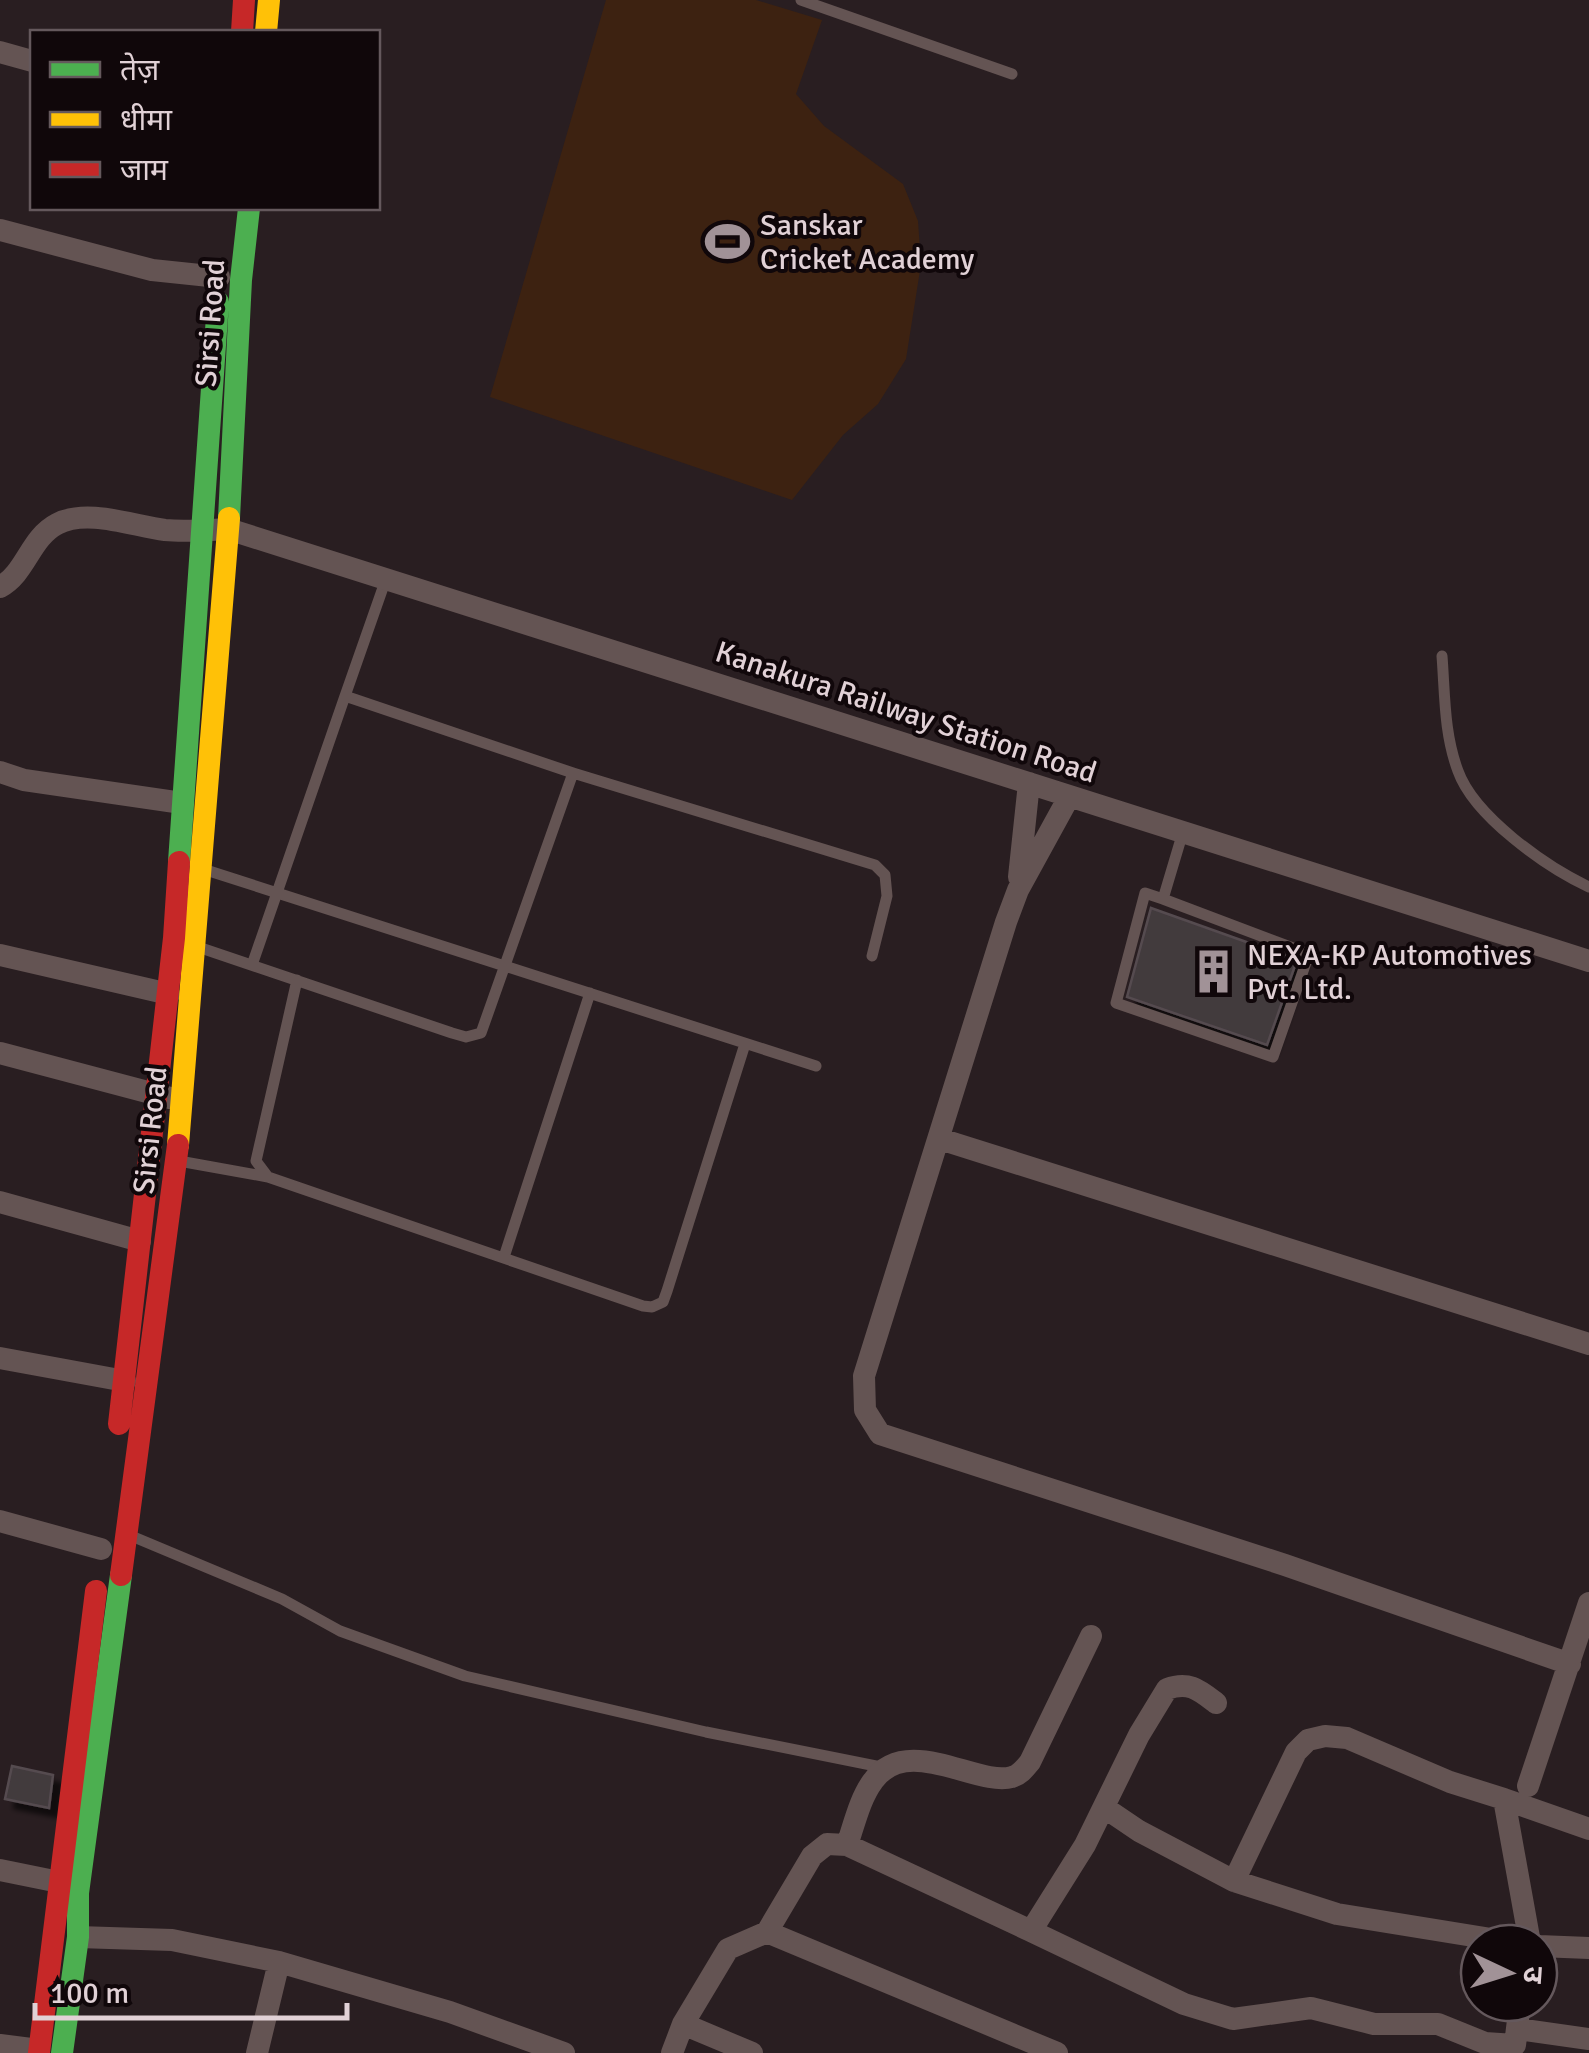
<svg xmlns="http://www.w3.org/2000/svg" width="1589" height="2053" font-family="Signika,'Noto Sans Devanagari',sans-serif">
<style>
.green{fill:#3d2211}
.building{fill:#433a3e;stroke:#554b50;stroke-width:2.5;filter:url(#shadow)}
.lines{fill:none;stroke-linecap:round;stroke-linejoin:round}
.lane{stroke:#645453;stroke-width:11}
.street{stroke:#645453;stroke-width:22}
.fast{stroke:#4caf50;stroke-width:22}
.slow{stroke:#ffc107;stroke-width:22}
.jam{stroke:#c62828;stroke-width:22}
.labels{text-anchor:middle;stroke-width:8;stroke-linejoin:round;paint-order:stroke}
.poi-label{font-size:30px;fill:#e1d1d6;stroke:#10070a;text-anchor:start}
.street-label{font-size:30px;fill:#e1d1d6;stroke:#10070a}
</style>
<defs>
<filter id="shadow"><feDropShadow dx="9" dy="9" stdDeviation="2.5" flood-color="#0009"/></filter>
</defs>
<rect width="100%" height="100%" fill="#291e21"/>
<path class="green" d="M606,0h150l66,20 -26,74 28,32 79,58 15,37 3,43 -15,95 -28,45 -35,31 -51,65 -302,-103z"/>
<path class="building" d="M1151,908l146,52 -30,85 -140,-48z
M12,1766l41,9 -4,33 -44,-9z"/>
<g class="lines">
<path class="lane" d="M801,0l211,74
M386,579l-41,117 228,77 302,92 10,10 2,21 -15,60
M1442,656c3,39 2,78 16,115 16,45 88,96 131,116
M206,870l610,196
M1163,899l-18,-6 -29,110 157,54 36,-103 -146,-55 20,-67
M201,948l251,85 14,4 15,-4 92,-260
M252,965l93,-269
M297,980l-41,181 12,16 375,129 9,1 11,-5 4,-11 78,-247
M179,1161l89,16
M504,1257l86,-264
M129,1535l153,64 58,32 125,45 241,56 180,36"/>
<path class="street" d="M0,52l32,9
M0,230l152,40 67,7
M0,587c26,-14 30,-49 57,-63 30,-16 76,2 108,6 21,2 42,0 63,-1l1361,432
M0,772l24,8 158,23
M1069,797l-51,93 -12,32 -142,454 1,34 15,24 405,131 285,99
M1019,877l10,-94
M0,955l169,39
M0,1053l170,45
M940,1139l649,205
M0,1202l140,39
M0,1358l125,23
M0,1521l101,28
M1528,1786l61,-183
M1504,1799l85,30
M1105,1808l34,23 95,50 62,-129 12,-12 17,-4 22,2 103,44 54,17 26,144
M847,1845c7,-20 13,-47 26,-64 34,-48 104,6 139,-4 8,-2 13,-9 18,-15l61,-126
M0,1870l59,12
M1234,1881l103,33 179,29
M1031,1931l153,73 49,15 78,-11 63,16h64l47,19 30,2 5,-42
M767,1932l290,121
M78,1937l94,3 107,22 171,50 114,41
M1539,1946l50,2
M683,2024l69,29
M1517,2029l72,10
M0,2045l39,5
M257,2053l22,-91
M672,2053l11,-29 45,-75 39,-17 45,-76 15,-12 20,1 184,86 54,-86 54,-110 28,-46c22,-8 32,1 49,14"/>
<path class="fast" d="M229,518l12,-238 8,-72
M179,862l39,-560
M62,2053l16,-116v-44l43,-318"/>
<path class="slow" d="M266,32l3,-32
M178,1145l51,-627"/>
<path class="jam" d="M242,32l2,-32
M119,1424l55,-486 5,-76
M121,1575l57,-430
M39,2053l57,-462"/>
</g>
<defs>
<symbol id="stadium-bare" viewBox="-9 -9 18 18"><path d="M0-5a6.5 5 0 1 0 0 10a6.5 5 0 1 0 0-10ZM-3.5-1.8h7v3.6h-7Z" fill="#a19297" stroke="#10070a" stroke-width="2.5" paint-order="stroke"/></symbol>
<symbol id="building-bare" viewBox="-9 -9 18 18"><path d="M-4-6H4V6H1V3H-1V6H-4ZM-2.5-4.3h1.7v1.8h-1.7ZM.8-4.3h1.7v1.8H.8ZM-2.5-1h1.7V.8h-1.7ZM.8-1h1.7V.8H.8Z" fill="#a19297" stroke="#10070a" stroke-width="2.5" paint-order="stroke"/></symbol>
</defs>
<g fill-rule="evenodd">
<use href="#stadium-bare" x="696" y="210" width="63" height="63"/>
<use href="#building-bare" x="1182" y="940" width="63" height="63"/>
</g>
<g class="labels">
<g class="poi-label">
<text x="760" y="235">Sanskar<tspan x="760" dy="34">Cricket Academy</tspan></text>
<text x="1247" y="965">NEXA-KP Automotives<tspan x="1247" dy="34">Pvt. Ltd.</tspan></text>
</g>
<g class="street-label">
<text transform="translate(210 323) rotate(-86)" y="10">Sirsi Road</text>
<text transform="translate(906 712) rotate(18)" y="10">Kanakura Railway Station Road</text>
<text transform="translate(150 1130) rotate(-84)" y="10">Sirsi Road</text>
</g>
</g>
<rect x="30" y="30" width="350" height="180" fill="#10070a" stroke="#64585c" stroke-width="2.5"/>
<rect x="50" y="62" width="50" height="15" fill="#4caf50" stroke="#64585c" stroke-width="2.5"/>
<text x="120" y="80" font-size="30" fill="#e1d1d6">तेज़</text>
<rect x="50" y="112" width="50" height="15" fill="#ffc107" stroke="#64585c" stroke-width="2.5"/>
<text x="120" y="130" font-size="30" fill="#e1d1d6">धीमा</text>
<rect x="50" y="162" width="50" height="15" fill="#c62828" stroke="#64585c" stroke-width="2.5"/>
<text x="120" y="180" font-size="30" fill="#e1d1d6">जाम</text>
<g transform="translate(1509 1973) rotate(94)"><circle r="48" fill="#10070a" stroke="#64585c" stroke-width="2.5"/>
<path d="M0-8L18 38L0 25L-18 38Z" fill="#a19297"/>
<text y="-15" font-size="28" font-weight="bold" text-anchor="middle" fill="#e1d1d6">उ</text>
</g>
<path d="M35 2003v15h312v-15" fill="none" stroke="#e1d1d6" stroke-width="5"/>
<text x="50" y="2003" font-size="30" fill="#e1d1d6" stroke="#10070a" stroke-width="8" paint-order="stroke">100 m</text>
</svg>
